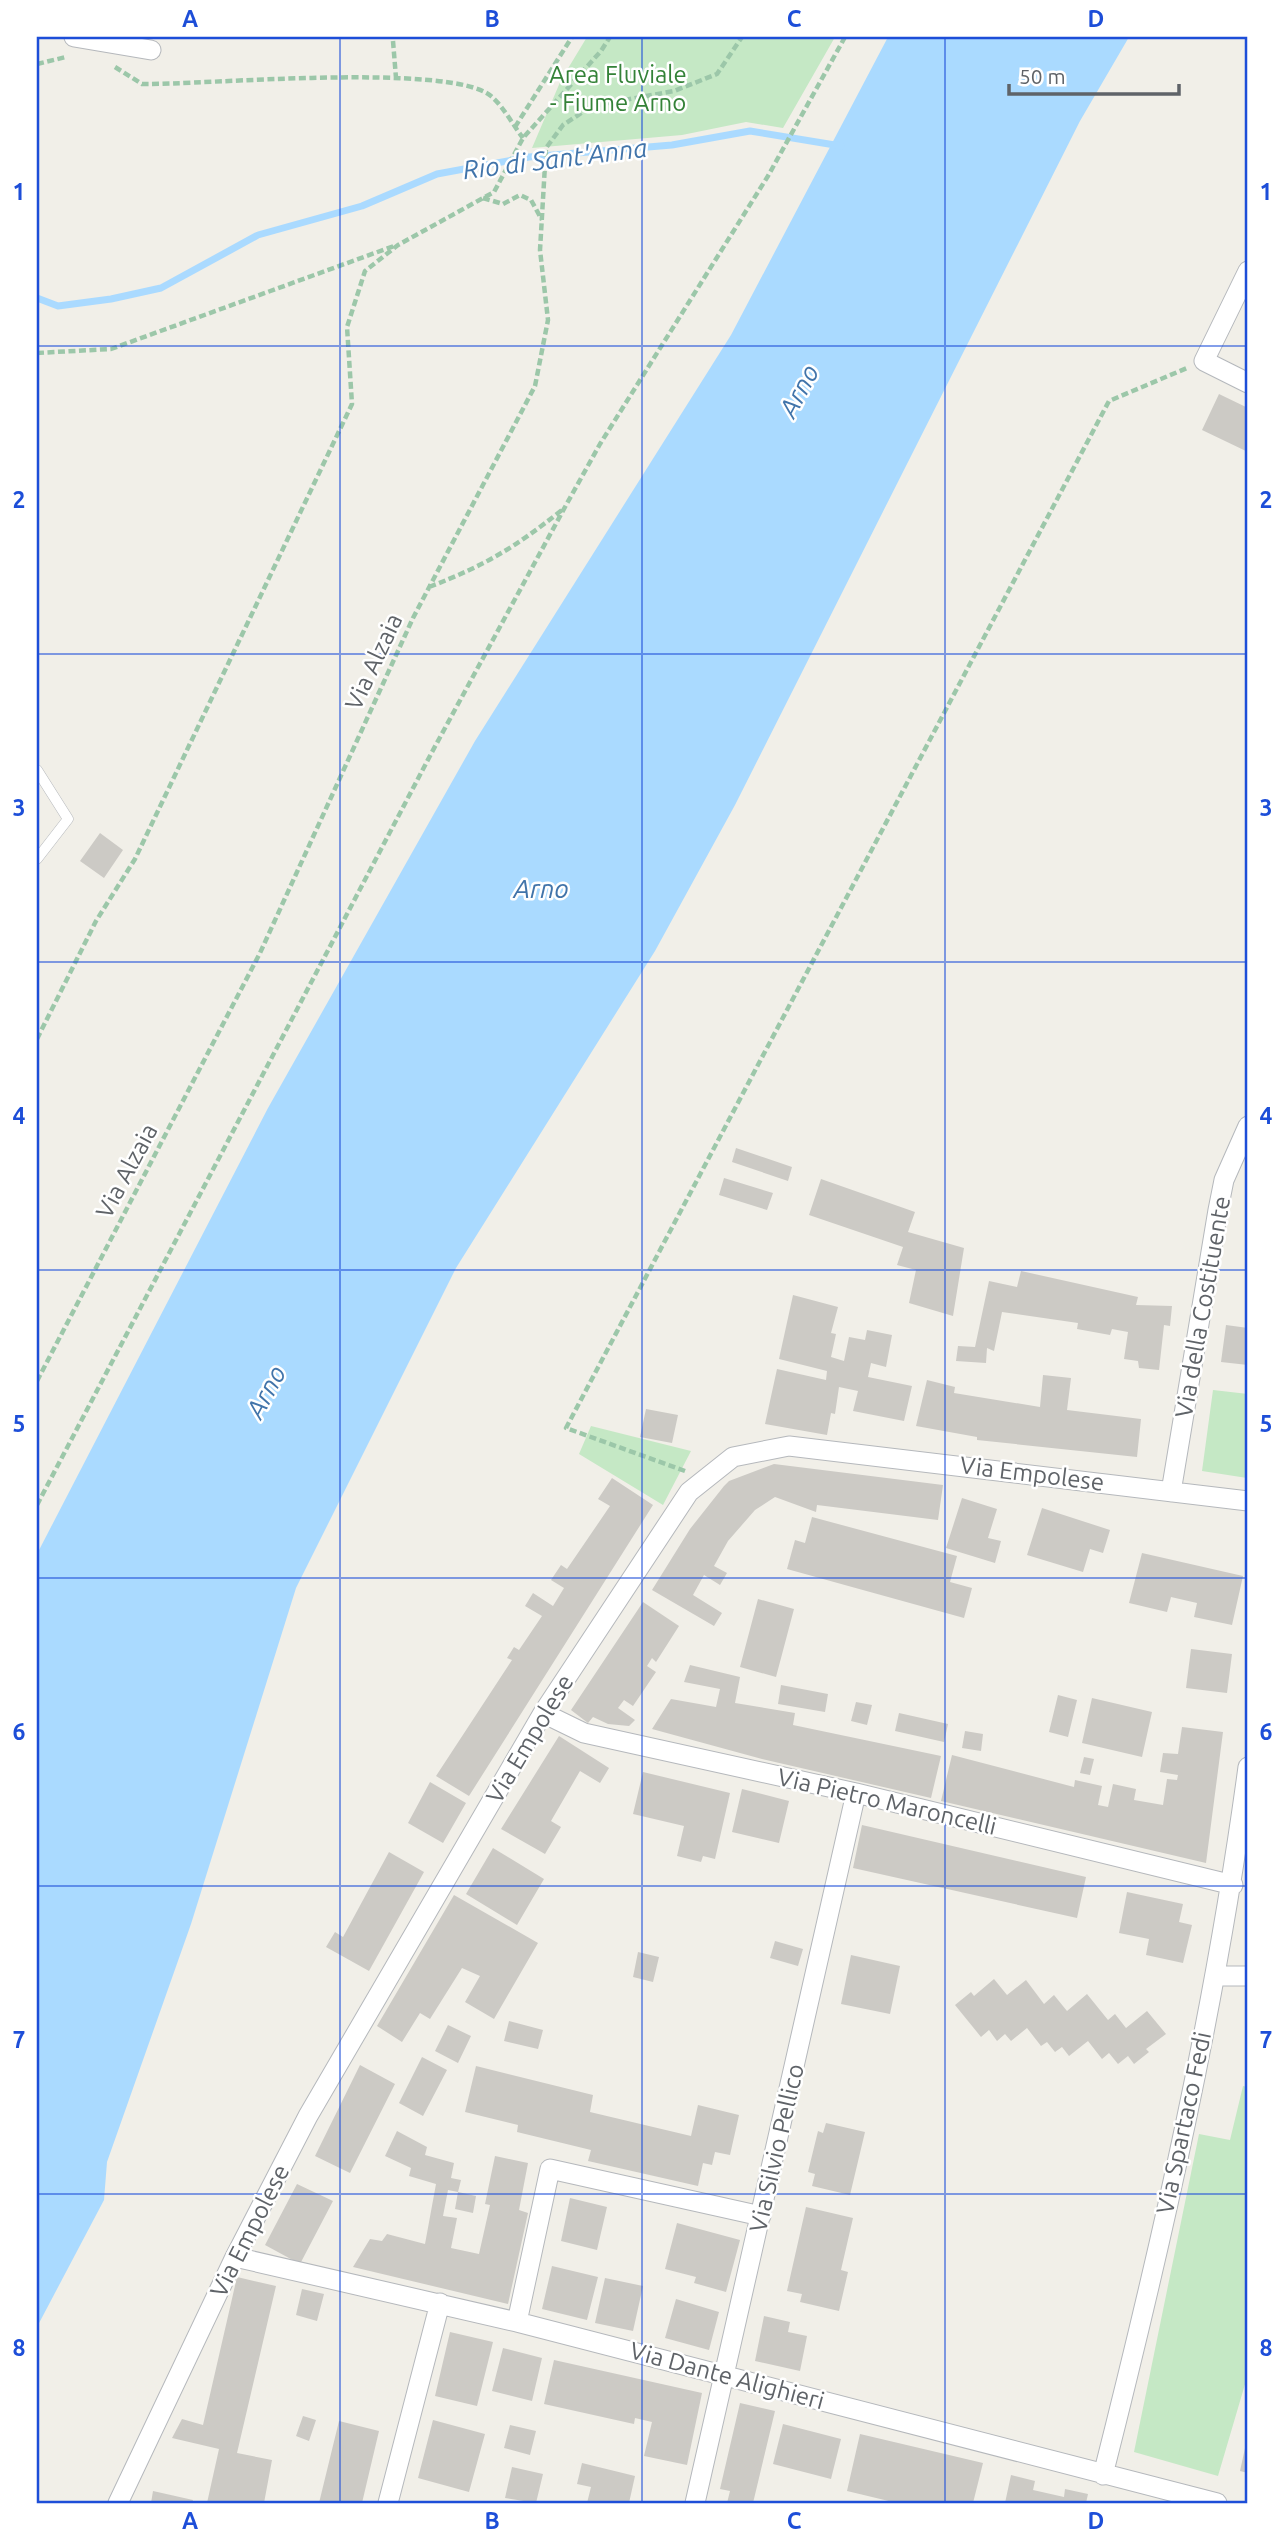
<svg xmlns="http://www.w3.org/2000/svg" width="1285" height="2540" font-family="Ubuntu,sans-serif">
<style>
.green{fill:#c5e8c5}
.water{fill:#aadaff}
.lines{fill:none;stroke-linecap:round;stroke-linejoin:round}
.stream{stroke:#aadaff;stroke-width:7}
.building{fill:#cccac5}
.lane-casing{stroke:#b5b8bc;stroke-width:11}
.street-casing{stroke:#b5b8bc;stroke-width:21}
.path{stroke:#9cc7a9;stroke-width:4.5;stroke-dasharray:7 3.5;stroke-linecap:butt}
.lane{stroke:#fff;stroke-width:10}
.street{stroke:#fff;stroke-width:19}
.grid{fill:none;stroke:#1d4ed8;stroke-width:2;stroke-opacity:0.55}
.labels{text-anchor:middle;stroke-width:5;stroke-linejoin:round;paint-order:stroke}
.park-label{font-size:24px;fill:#348238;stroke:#fff}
.street-label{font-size:24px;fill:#5f6368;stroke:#fff}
.water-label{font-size:26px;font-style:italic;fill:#4174aa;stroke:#fff}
.neatline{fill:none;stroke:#1d4ed8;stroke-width:2.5}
.grid-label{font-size:23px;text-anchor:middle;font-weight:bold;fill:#1d4ed8}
</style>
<rect width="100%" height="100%" fill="#f1efe8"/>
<path class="green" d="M587,37h248l-52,91 -37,-6 -64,13 -150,13 29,-68z
M1213,1390l35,4 -1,84 -45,-7z
M591,1426l100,25 -28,54 -84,-51z
M1243,2086l5,1v287l-30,102 -84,-24 65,-318 31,6z"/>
<path class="water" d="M888,37h241l-49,84 -345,684 -80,146 -199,317 -160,320 -105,336 -84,238 -3,38 -67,127v-773l231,-446 207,-367 256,-406z"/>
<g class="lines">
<path class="stream" d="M37,298l21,8 53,-7 50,-11 97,-53 104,-29 75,-32 92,-17 143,-12 78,-14 91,15"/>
</g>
<path class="building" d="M1219,394l29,14v44l-46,-22z
M100,833l23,17 -19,28 -24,-17z
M736,1148l56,19 -4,14 -56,-19z
M724,1178l49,15 -6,17 -48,-15z
M821,1179l94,33 -7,20 56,16 -11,68 -44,-13 7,-33 -19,-5 6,-18 -94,-32z
M1021,1271l117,26 -2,8 36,1 -2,20 -6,-1 -5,45 -20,-2 -1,-7 -14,-2 4,-27 -16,-3 -2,6 -33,-6 1,-6 -76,-11 -8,39 -7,-3 -1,15 -30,-2 2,-15 17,1 14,-66 28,6z
M793,1295l45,12 -7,26 5,1 -5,23 13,4 5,-24 16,3 2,-10 25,5 -6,32 -15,-4 -3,14 44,9 -8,35 -51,-10 5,-20 -19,-4 -4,27 -4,-1 -4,22 -62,-11 12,-55 49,11 1,-9 -48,-12z
M1226,1325l22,3v37l-27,-3z
M1043,1375l28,3 -4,32 74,9 -4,38 -160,-17v-3l-61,-11 11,-46 28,7 -1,6 86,14z
M646,1409l32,6 -6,28 -32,-6z
M774,1464l169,21 -5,35 -121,-15 -1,7 -41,-15 -20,13 -27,31 -14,25 13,7 -7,12 -16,-10 -11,20 29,18 -8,13 -62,-36 38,-61 34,-43 5,-5z
M612,1478l41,27 -184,291 -33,-20 76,-116 -5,-2 7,-11 5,3 23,-34 -17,-10 8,-13 20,13 11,-18 -13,-8 10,-15 6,4 43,-63 -12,-7z
M962,1498l35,11 -9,29 13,3 -6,22 -49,-15z
M1042,1508l68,22 -7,23 -13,-4 -7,23 -56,-17z
M812,1517l145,39 -7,26 22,6 -8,30 -177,-49 8,-29 10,3z
M1142,1553l101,23 -11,49 -38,-8 3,-14 -26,-6 -4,15 -38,-9z
M758,1599l36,10 -18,68 -36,-10z
M643,1602l36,24 -23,36 -4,-4 -5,8 9,6 -23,34 -9,-6 -6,8 17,12 -6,6 -21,-2 -15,-7 -5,6 -17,-13z
M1191,1649l41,5 -5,39 -41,-5z
M690,1665l50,12 -5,26 60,10 -2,12 148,31 -10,42 -169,-39 -110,-30 19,-30 45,8 4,-18 -36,-7z
M781,1685l47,9 -3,18 -47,-8z
M1058,1695l19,5 -9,37 -19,-5z
M1092,1698l60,14 -10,45 -60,-14z
M856,1702l16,3 -5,20 -16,-4z
M899,1713l49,11 -4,18 -49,-11z
M1182,1727l41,5 -17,131 -265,-62 11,-46 122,32 1,-7 27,6 -4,19 10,2 5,-23 23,5 -2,11 29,5 4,-26 10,1 1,-5 -18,-3 3,-19 15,1z
M965,1731l18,3 -2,17 -19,-3z
M559,1736l50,32 -9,15 -20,-12 -29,50 10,6 -16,27 -44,-25z
M1084,1757l10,2 -4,16 -10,-2z
M643,1772l87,21 -15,66 -12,-3 -2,6 -24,-6 7,-30 -51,-12z
M430,1782l36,21 -23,40 -35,-20z
M742,1789l47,12 -10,42 -47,-11z
M862,1825l224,52 -9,41 -224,-50z
M493,1848l51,31 -27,46 -51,-31z
M389,1852l35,20 -55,99 -43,-24 9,-15 8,5z
M1127,1892l56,12 -4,18 13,3 -9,38 -37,-8 3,-16 -30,-6z
M454,1895l84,48 -44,76 -29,-17 15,-26 -18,-8 -32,51 -10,-6 -18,29 -25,-16z
M775,1941l28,8 -5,17 -28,-8z
M638,1952l21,5 -6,25 -20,-5z
M851,1955l49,11 -10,48 -49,-10z
M994,1979l13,16 19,-15 18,24 10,-9 13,16 20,-17 21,26 7,-6 11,14 21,-17 19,23 -20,15 3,3 -15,12 -6,-8 -10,8 -9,-11 -7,6 -14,-18 -19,15 -7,-9 -7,5 -8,-10 -6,4 -14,-18 -16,13 -6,-7 -8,7 -8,-11 -8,7 -26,-32 16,-13 3,4z
M509,2021l34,9 -5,19 -34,-8z
M448,2025l23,11 -13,27 -23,-12z
M422,2057l25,13 -24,46 -24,-13z
M360,2065l35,19 -45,89 -35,-17z
M476,2066l117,29 -3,17 101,24 7,-31 41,10 -9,40 -15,-3 -3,13 -9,-2 -5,23 -110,-25 3,-11 -74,-18 1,-7 -53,-13z
M826,2123l39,9 -15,63 -38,-9 3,-12 -7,-2 10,-41 5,2z
M397,2131l30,16 -2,8 29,8 -3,15 10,2 -3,12 -10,-2 -5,26 14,2 -6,30 28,6 11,-49 -5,-1 10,-48 33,7 -9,47 9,3 -20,91 -155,-37 17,-28 12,2 5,-7 38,10 11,-60 -27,-8 2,-8 -26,-12z
M297,2184l36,17 -33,63 -35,-19z
M458,2192l18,4 -3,17 -18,-4z
M570,2198l37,9 -10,43 -36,-9z
M806,2207l47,11 -12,52 7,2 -9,39 -39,-9 2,-8 -15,-3z
M677,2223l63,17 -14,52 -32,-9 2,-6 -31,-8z
M552,2266l46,11 -11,43 -45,-11z
M237,2277l39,9 -39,167 35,7 -8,43h-57l12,-54 -47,-11 10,-19 21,6z
M605,2278l38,8 -10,45 -38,-8z
M302,2289l22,5 -7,27 -21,-6z
M676,2299l43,13 -10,38 -44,-12z
M764,2316l26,6 -2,10 19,4 -7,35 -45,-10z
M450,2332l43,10 -16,64 -42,-10z
M503,2348l39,10 -10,43 -40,-10z
M554,2360l148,33 -15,72 -43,-9 8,-34 -17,-4 -1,6 -90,-20z
M740,2403l35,8 -22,92h-26l3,-12 -10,-2z
M303,2416l13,4 -7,21 -13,-5z
M433,2420l52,14 -16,58 -51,-14z
M339,2421l40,10 -17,72h-43z
M783,2424l58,15 -10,40 -58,-15z
M510,2425l26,6 -6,24 -26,-7z
M860,2434l123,29 -10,40h-76l-50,-12z
M1247,2439h1v34l-8,-2z
M582,2463l53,13 -6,27h-42l4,-16 -14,-3z
M512,2467l31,7 -7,29 -31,-5z
M1011,2475l24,6 -2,9 31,7 1,-8 23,5 -2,9h-81z
M153,2491l40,9 -1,3h-41z"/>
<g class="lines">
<defs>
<path id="lane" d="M37,770l31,49 -31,40"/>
<path id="street" d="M74,37l77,13
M1248,271l-44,90 44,22
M1171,1492l47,-282 6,-30 24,-54
M543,1713l41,20 272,60 377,92
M1216,1976h32
M235,2257l282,65 700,181
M517,2322l33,-153 211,47
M1103,2475c59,-233 113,-470 145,-708
M118,2503l117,-246 73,-141 235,-403 146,-221 44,-35 56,-11 459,55
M388,2503l52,-200
M695,2503l161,-710"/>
</defs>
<use href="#lane" class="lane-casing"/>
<use href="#street" class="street-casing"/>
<path class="path" d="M393,41l3,37
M37,64l29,-7
M115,67l27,17c63,1 308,-22 349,12 12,10 22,29 32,42
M515,127l57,-90
M483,198l20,6 17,-9 11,5 11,20
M37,353l74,-4 283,-103
M429,587c57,-22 85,-39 133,-77
M37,1039l59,-118 39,-62 217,-455 -5,-77 18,-56 33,-26 96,-53 29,-54 78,-87 9,-14
M37,1381l223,-428 153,-335 122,-232 13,-66 -8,-70 6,-102 17,-23 29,-19 82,-15 43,-17 25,-37
M685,1471l-119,-43 543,-1027 78,-33
M37,1505l395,-753 133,-245 35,-63 168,-268 77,-139"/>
<use href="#lane" class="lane"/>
<use href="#street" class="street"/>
</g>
<path class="grid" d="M340,37v2466M642,37v2466M945,37v2466M37,346h1211M37,654h1211M37,962h1211M37,1270h1211M37,1578h1211M37,1886h1211M37,2194h1211"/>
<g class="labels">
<g class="park-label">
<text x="618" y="83">Area Fluviale<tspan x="618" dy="28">- Fiume Arno</tspan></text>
</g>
<g class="street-label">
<text transform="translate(374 662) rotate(-65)" y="8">Via Alzaia</text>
<text transform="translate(127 1171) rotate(-62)" y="8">Via Alzaia</text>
<text transform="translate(1203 1307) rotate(-80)" y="8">Via della Costituente</text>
<text transform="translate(1032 1474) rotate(7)" y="8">Via Empolese</text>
<text transform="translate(530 1739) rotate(-59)" y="8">Via Empolese</text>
<text transform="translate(887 1802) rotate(13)" y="8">Via Pietro Maroncelli</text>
<text transform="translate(1184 2123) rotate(-78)" y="8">Via Spartaco Fedi</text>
<text transform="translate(777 2148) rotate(-77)" y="8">Via Silvio Pellico</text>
<text transform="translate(250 2231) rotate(-63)" y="8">Via Empolese</text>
<text transform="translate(727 2376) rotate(15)" y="8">Via Dante Alighieri</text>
</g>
<g class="water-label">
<text transform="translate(555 159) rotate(-7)" y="9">Rio di Sant'Anna</text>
<text transform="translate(799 391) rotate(-62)" y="9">Arno</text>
<text x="541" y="898">Arno</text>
<text transform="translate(266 1392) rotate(-62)" y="9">Arno</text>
</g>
</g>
<rect width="1285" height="2540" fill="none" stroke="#ffffff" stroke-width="77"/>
<path d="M1009 84v10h170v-10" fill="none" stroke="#5f6368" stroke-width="3.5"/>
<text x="1019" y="84" font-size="21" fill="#5f6368" stroke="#ffffff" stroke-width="5" paint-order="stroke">50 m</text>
<rect x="38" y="38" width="1208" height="2464" class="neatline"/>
<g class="grid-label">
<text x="190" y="27">A</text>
<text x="492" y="27">B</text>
<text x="794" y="27">C</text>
<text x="1096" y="27">D</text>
<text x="19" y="200">1</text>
<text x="1266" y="200">1</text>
<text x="19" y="508">2</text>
<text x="1266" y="508">2</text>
<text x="19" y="816">3</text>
<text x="1266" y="816">3</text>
<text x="19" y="1124">4</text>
<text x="1266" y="1124">4</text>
<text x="19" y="1432">5</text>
<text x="1266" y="1432">5</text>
<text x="19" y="1740">6</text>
<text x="1266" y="1740">6</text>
<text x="19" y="2048">7</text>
<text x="1266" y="2048">7</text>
<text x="19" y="2356">8</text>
<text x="1266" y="2356">8</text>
<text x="190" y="2529">A</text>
<text x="492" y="2529">B</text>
<text x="794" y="2529">C</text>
<text x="1096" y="2529">D</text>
</g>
</svg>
